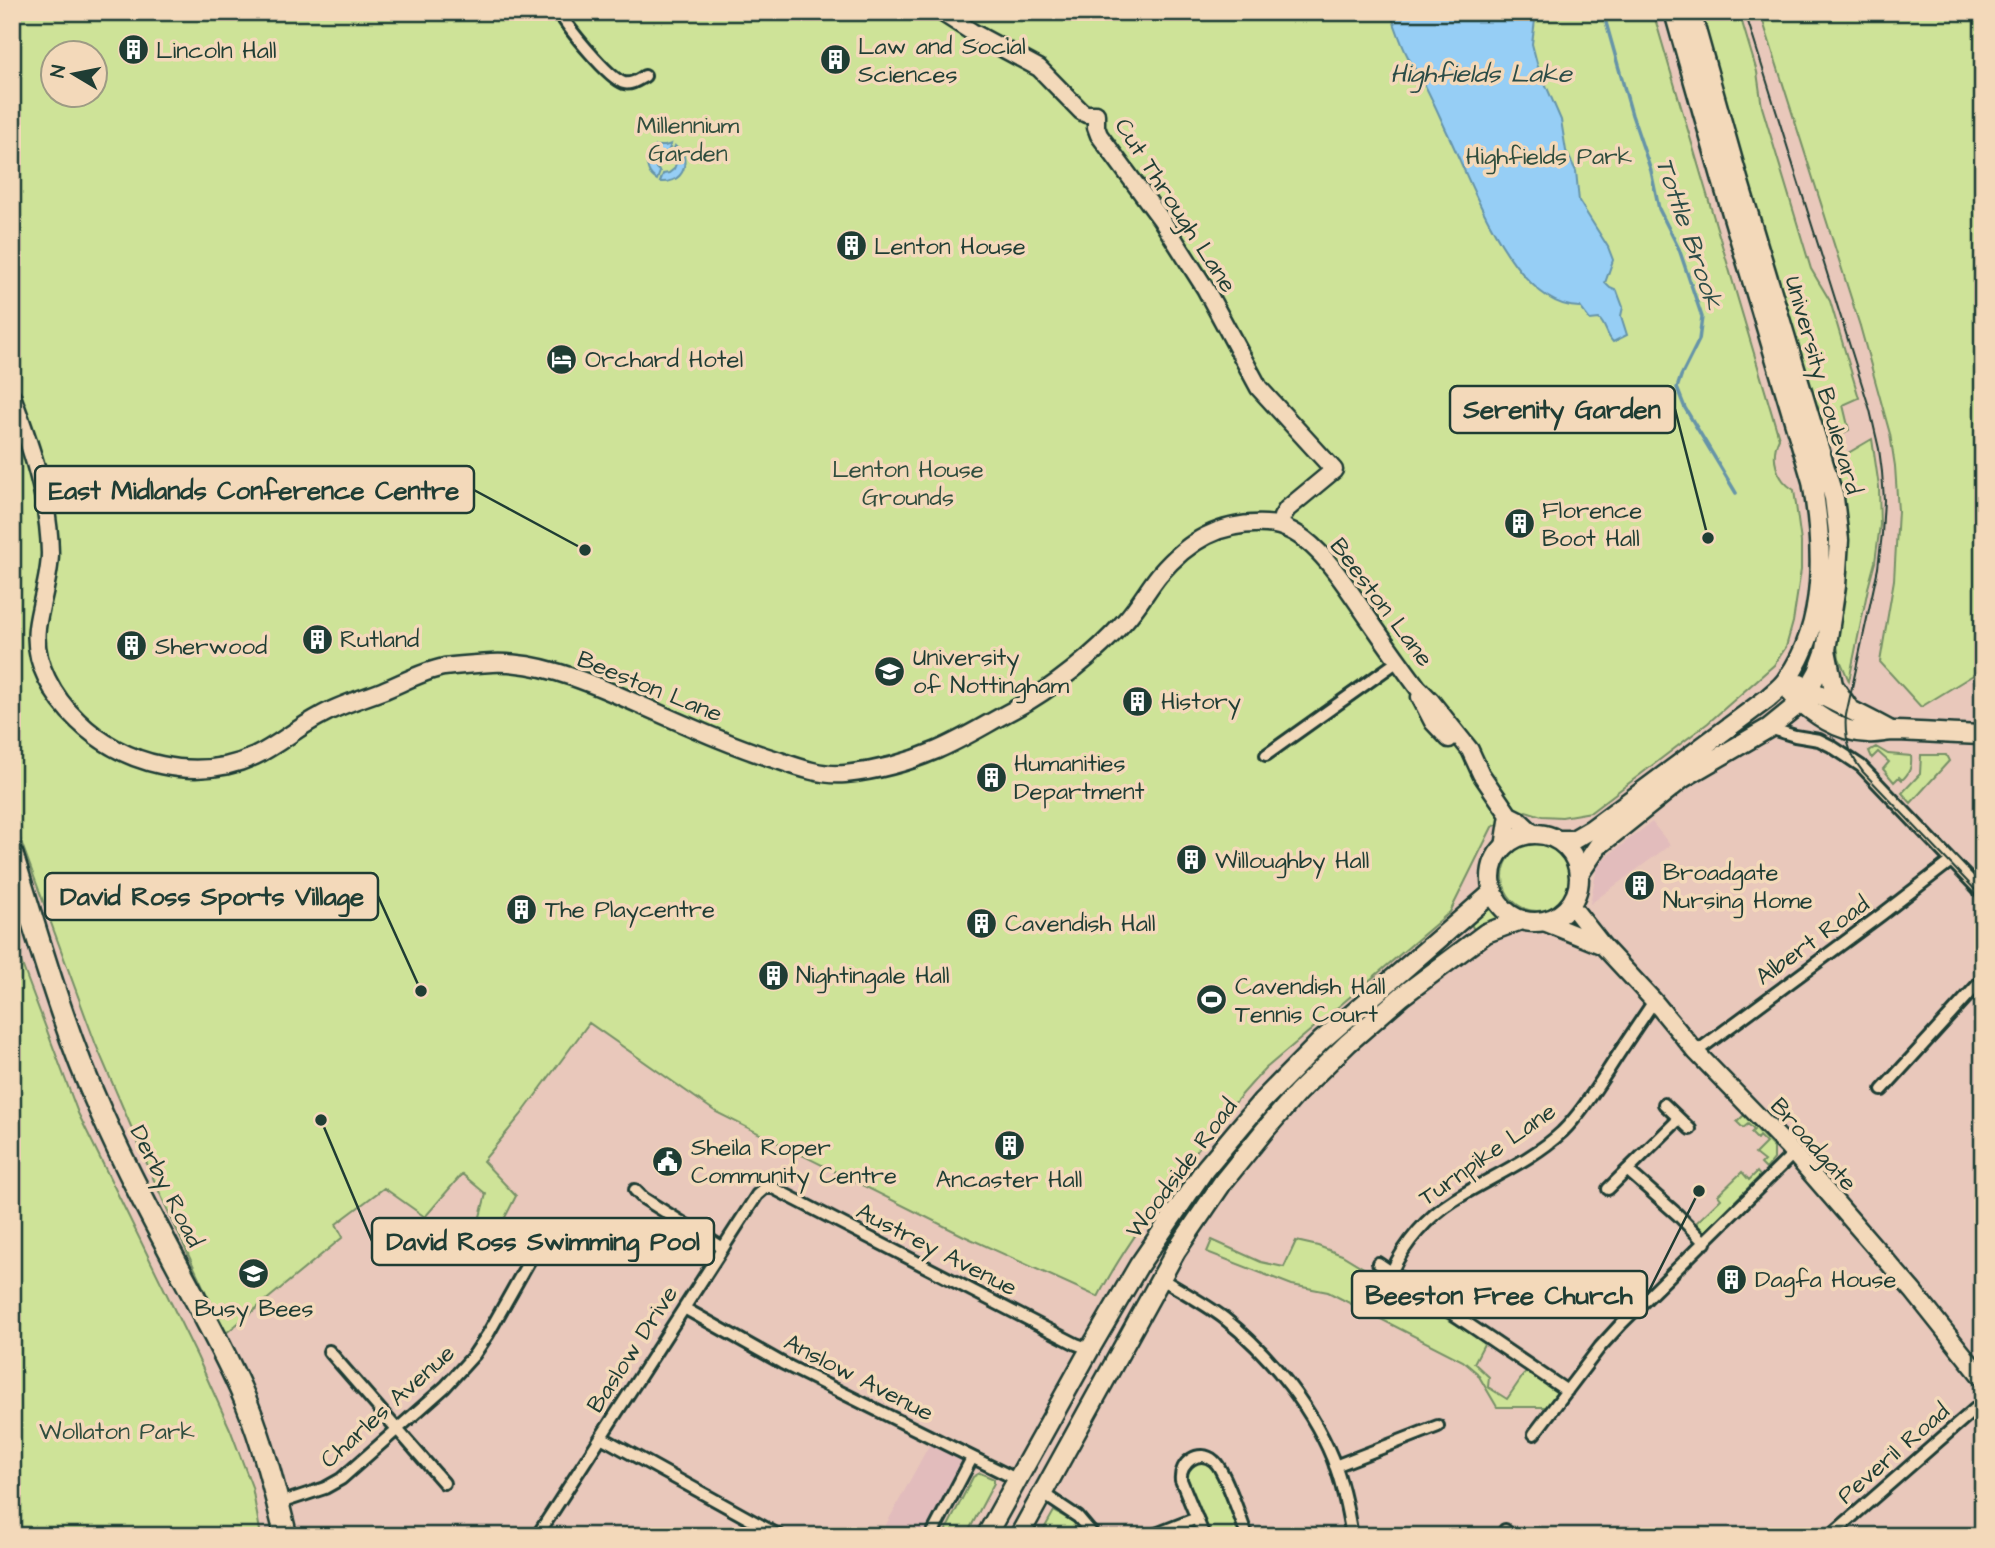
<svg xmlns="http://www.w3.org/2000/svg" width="1995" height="1548" font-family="'Architects Daughter',sans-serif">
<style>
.built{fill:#e2bcbc}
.green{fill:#cee398;stroke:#769066;stroke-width:2;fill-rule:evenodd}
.water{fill:#96cef5;stroke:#6694a8;stroke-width:2}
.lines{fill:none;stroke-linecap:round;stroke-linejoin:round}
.stream{stroke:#6694a8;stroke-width:3.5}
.street-casing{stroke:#1f3d34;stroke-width:16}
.secondary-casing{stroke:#1f3d34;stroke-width:21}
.primary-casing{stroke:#1f3d34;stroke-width:23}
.highway-casing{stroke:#1f3d34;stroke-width:26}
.street{stroke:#f3d9ba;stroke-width:10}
.secondary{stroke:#f3d9ba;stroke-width:16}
.primary{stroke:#f3d9ba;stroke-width:18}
.highway{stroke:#f3d9ba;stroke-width:21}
.tram{stroke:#1f3d34;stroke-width:2}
.labels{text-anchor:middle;stroke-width:7;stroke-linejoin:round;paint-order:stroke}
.poi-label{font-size:24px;fill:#1f3d34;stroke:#f3d9ba;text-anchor:start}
.park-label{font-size:24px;fill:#304e3e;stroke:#f3d9ba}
.street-label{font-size:24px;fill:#1f3d34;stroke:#f3d9ba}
.water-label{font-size:26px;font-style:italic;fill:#2b4c47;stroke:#f3d9ba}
.leader{fill:none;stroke:#1f3d34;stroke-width:2.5}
.callout-dot{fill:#1f3d34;stroke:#f3d9ba;stroke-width:2.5}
.callout{fill:#f3d9ba;stroke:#1f3d34;stroke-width:2.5}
.callout-label{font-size:26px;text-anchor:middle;font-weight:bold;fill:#1f3d34}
</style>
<rect width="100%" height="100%" fill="#e9c8bb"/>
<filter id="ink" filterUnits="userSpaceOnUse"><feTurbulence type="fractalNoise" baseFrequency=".0143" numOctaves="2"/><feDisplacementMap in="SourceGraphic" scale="14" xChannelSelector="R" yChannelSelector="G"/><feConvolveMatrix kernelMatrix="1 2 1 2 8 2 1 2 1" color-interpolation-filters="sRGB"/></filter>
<g filter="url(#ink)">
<path class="built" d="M1652,822l18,23 -80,59 7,-37 9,-10z
M935,1434l34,17 -46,85h-43z"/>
<path class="green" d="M12,12h1641l126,426c-9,19 -3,41 15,52l7,52v28l-8,52 -7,25 -12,18 -66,58 -117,89 -29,5 -20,-1 -16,-5 -34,16 -42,85 -185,157c-34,36 -65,76 -94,116 -26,36 -53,73 -73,112l-134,-61 -248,-124 -127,-89 -68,92 -38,46 33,35 -25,49 -15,-13 10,-38 -24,-20 -37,43 -41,-29 -48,36 7,13 -118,97 -68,-147 -61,-142 -77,-209 -7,-27zM52,52h42v42h-42z
M1697,12h42l18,60 5,35 49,162 19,32 29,97 -16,7 6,25 -8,4 -22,-7z
M1760,12h223v657l-62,38 -41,-45 14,-82 4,-69 -3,-45 -5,-32 -30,-108z
M1872,439l7,48 1,38 -5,37 -7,26 -19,93 -10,-23 -4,-27 8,-45 4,-61 -9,-42 7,-28z
M1876,747l12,7 23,2c1,10 -1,17 -9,24l-3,-3 -5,5 -11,-13 6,-7 -11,-10 -6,6 -3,-7z
M1921,755h25l3,6 -38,42 -9,-10 18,-19z
M1503 877a34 34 0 1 1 68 0a34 34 0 1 1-68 0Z
M1492,904l13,15 -30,13 -5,-10z
M12,932l8,27 58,154 119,243 33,73 22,58 9,49h-249z
M1744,1115l30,33v11l-8,10 -5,-5 3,-3 -9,-7 11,-11 -7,-7 -2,3 -6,-6 3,-3 -6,-6 -5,4 -6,-6z
M1742,1172l7,8 8,-8 3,4 -56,56 -8,-9 25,-24 -3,-4z
M1212,1240l49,22 23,5 12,-26 22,5 24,9 143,87 -11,21 15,14 -1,10 19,12 20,-29 31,21 -11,16h-50l-20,-34 -14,-12 -135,-69 -36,-7 -85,-33z
M1202,1461c20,3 33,56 40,75h-34l-21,-56c-1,-11 4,-17 15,-19z
M980,1473l14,6v4l-28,53h-23l30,-59z
M1054,1511l20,11 11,14h-45z"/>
<path class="water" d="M1390,12h146l-4,32 6,23 23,53 5,31 10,20 3,30 29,46 5,13 -8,23 5,5 7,3 6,16 -2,9 6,19 -14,7c-7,-7 -7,-17 -14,-23l-9,1 -10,-13c-65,1 -109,-125 -133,-175 -8,-17 -16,-36 -25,-52 -5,-8 -10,-15 -14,-23 -8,-15 -12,-30 -18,-45z
M671,144l-3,8 -6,1 -6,7v8l4,4 -3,8c-8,-5 -10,-11 -10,-20 6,-4 5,-10 9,-14h9z
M675,146l9,10c3,17 -7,27 -24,26l3,-8 6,-1 5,-4 3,-8 -5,-7z"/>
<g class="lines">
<path class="stream" d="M1603,12l29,103 19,56 8,38 20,40 23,68 -3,23 -18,36 -4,12 8,20 51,85"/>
<defs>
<path id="street" d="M559,12c9,16 49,66 65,71 8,2 15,-4 21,-7
M1769,728l26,8 24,4 12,6 30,20 122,128
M1266,755l132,-94
M1696,1052l185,-137 70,-54
M1882,1090l101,-111
M1664,1104l26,25
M1627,1170l51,45 27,28
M1608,1189l71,-70
M635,1190l8,8 80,50
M1378,1263l189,128
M1392,1271c13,-28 35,-54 62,-71 36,-23 77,-39 108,-68 18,-18 31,-39 45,-60 15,-24 31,-47 47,-71
M1160,1278c21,13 44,25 64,40 46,36 92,94 112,150 8,22 12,45 16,68
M684,1308l98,55 236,117
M329,1351l115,132
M1534,1434l66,-87 21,-23 172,-170
M601,1437l179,99
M1335,1466l103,-40
M1042,1493l36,24 16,19
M277,1504l48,-16 16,-9 104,-92 29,-32 14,-21 50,-89
M1505,1530l5,6
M537,1536l220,-341 8,-7h8l303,156 14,5
M931,1536l41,-78
M1151,1536l46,-18
M1204,1536l-23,-56c-2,-17 18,-32 33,-19 11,9 27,59 33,75
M1830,1536l153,-134"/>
<path id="secondary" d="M941,12l31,20 67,36 42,43 5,3h10v13l3,8 62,84 44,69 54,100 75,82 -47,39 -5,8 -1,8
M12,396c19,51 37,102 38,157 0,25 -10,50 -13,75 -4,35 17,70 41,93 45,44 118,62 177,35 23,-11 42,-28 65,-40 19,-11 41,-17 62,-25 20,-8 41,-20 62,-24 16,-2 32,-3 48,-4 44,-2 89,16 128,33 53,23 105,48 160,65 20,7 43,15 65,13 31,-3 64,-12 92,-24 26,-11 51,-27 76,-40 38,-20 84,-57 112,-89 13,-14 22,-31 34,-46 30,-35 61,-53 107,-51 45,1 79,61 102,94 16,23 33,47 50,70l13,13 39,49 11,24 28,41 10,5 15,14
M1420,697l13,25 16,17
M1504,847l5,-32
M1570,904l33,42 51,55 42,51 92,95 125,144 70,88
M1544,922l57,23"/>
<path id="primary" d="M1826,650l7,35 17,25
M1800,684c30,17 61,30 91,47
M1792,694c22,20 45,38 76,39 9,1 18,-2 27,-2 29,1 59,3 88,4
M1491 878a44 44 0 1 1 88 0a44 44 0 1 1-88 0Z
M1558,840h15l19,-11 176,-131c6,-6 14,-11 19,-19 41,-57 36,-133 25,-198l-90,-301 -48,-168
M1579,874l19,-28 85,-68 86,-50 32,-26 17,-30 8,-22 6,-38 4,-26 3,-46 -5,-42 -96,-319 -47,-167
M986,1536l104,-187 49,-84 66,-96 57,-68 59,-60 172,-149
M1019,1536l157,-285 47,-69 42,-52 33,-38 50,-49 54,-47 84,-63 35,-13"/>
<path id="highway" d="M12,855c27,85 51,173 88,255 29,66 64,130 98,194 17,33 35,65 49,100 17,42 28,88 39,132"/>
</defs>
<use href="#street" class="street-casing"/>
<use href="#secondary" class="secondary-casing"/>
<use href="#primary" class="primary-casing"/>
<use href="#highway" class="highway-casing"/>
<use href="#street" class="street"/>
<use href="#secondary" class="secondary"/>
<use href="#primary" class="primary"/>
<use href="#highway" class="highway"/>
<path class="tram" d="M1745,12l125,398 9,39 3,23 2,28 -2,34 -4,34 -32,147c-2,21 3,40 17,57l120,126"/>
</g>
</g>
<defs>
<symbol id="building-disc" viewBox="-11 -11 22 22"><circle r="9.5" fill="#1f3d34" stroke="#f3d9ba"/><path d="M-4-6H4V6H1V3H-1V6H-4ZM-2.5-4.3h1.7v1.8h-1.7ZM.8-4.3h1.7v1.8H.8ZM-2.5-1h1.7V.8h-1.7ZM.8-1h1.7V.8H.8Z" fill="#fff"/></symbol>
<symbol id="hotel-disc" viewBox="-11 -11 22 22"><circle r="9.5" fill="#1f3d34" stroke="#f3d9ba"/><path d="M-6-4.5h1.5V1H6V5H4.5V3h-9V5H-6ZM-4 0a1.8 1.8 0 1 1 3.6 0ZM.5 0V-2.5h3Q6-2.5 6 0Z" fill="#fff"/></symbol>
<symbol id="university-disc" viewBox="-11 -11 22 22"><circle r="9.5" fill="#1f3d34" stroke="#f3d9ba"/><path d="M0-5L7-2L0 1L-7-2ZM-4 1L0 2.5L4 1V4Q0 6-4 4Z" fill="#fff"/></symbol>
<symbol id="stadium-disc" viewBox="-11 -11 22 22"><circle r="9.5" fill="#1f3d34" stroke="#f3d9ba"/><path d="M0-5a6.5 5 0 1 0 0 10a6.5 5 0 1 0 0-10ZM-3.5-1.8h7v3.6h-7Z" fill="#fff"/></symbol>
<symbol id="civic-disc" viewBox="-11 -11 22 22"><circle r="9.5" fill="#1f3d34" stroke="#f3d9ba"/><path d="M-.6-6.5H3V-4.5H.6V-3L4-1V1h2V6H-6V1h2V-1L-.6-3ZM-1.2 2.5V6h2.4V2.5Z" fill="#fff"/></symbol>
<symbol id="school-disc" viewBox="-11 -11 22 22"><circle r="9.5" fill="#1f3d34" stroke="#f3d9ba"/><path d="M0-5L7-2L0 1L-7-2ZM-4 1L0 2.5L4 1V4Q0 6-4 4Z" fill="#fff"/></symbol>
</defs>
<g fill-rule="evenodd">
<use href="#building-disc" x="116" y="32" width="35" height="35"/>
<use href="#building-disc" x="818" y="42" width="35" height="35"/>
<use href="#building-disc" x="834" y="228" width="35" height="35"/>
<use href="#hotel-disc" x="544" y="342" width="35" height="35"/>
<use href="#building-disc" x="1502" y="506" width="35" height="35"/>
<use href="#building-disc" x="300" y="622" width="35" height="35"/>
<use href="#building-disc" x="114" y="628" width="35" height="35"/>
<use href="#university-disc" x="872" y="654" width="35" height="35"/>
<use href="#building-disc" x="1120" y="684" width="35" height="35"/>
<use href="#building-disc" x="974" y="760" width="35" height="35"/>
<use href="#building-disc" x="1174" y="842" width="35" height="35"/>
<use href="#building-disc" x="1622" y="868" width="35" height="35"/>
<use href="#building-disc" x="504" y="892" width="35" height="35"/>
<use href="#building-disc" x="964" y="906" width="35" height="35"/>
<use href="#building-disc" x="756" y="958" width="35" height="35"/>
<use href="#stadium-disc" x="1194" y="982" width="35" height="35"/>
<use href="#building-disc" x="992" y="1128" width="35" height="35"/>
<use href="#civic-disc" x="650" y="1144" width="35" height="35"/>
<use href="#school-disc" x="236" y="1256" width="35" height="35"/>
<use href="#building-disc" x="1714" y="1262" width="35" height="35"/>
</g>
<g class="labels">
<g class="poi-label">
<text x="858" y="54">Law and Social<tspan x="858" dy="28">Sciences</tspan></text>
<text x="156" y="58">Lincoln Hall</text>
<text x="874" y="254">Lenton House</text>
<text x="585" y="367">Orchard Hotel</text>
<text x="1542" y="518">Florence<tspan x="1542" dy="28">Boot Hall</tspan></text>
<text x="340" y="647">Rutland</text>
<text x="155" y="654">Sherwood</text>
<text x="913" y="665">University<tspan x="913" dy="28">of Nottingham</tspan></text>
<text x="1161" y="709">History</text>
<text x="1014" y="771">Humanities<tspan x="1014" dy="28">Department</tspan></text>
<text x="1215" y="868">Willoughby Hall</text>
<text x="1663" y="880">Broadgate<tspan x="1663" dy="28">Nursing Home</tspan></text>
<text x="545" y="917">The Playcentre</text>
<text x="1005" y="931">Cavendish Hall</text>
<text x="796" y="983">Nightingale Hall</text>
<text x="1235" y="994">Cavendish Hall<tspan x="1235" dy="28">Tennis Court</tspan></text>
<text x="691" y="1155">Sheila Roper<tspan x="691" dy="28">Community Centre</tspan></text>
<text x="1009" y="1187" text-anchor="middle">Ancaster Hall</text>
<text x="1755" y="1287">Dagfa House</text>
<text x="254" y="1316" text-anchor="middle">Busy Bees</text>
</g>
<g class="park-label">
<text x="688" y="133">Millennium<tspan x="688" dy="28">Garden</tspan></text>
<text x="1549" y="164">Highfields Park</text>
<text x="908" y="477">Lenton House<tspan x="908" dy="28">Grounds</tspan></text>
<text x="117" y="1439">Wollaton Park</text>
</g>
<g class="street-label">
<text transform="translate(1176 205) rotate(57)" y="8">Cut Through Lane</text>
<text transform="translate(1824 385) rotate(74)" y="8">University Boulevard</text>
<text transform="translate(1382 602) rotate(53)" y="8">Beeston Lane</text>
<text transform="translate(650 686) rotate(22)" y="8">Beeston Lane</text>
<text transform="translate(1812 940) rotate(-36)" y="8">Albert Road</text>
<text transform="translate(1814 1144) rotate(48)" y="8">Broadgate</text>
<text transform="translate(1487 1154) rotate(-35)" y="8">Turnpike Lane</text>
<text transform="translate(1181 1168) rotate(-53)" y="8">Woodside Road</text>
<text transform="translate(167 1186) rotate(63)" y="8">Derby Road</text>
<text transform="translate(937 1249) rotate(27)" y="8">Austrey Avenue</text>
<text transform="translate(632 1349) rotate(-57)" y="8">Baslow Drive</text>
<text transform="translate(859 1377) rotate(27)" y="8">Anslow Avenue</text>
<text transform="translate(387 1406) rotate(-42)" y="8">Charles Avenue</text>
<text transform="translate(1893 1453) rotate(-41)" y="8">Peveril Road</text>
</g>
<g class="water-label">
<text x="1481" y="82">Highfields Lake</text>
<text transform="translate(1690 233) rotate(71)" y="9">Tottle Brook</text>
</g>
</g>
<path class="leader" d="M1708 538L1675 409M585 550L474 490M421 991L378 896M321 1120L372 1241M1699 1191L1647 1295"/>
<g class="callout-dot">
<circle cx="1708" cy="538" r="7"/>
<circle cx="585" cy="550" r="7"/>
<circle cx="421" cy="991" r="7"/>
<circle cx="321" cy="1120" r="7"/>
<circle cx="1699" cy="1191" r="7"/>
</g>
<g class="callout">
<rect x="1450" y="386" width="225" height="47" rx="7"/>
<rect x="35" y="466" width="439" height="47" rx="7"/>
<rect x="45" y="873" width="333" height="47" rx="7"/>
<rect x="372" y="1218" width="342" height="47" rx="7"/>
<rect x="1352" y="1271" width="295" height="47" rx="7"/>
</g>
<g class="callout-label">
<text x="1562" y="418">Serenity Garden</text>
<text x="254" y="499">East Midlands Conference Centre</text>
<text x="212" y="905">David Ross Sports Village</text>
<text x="543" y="1250">David Ross Swimming Pool</text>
<text x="1499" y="1304">Beeston Free Church</text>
</g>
<rect width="1995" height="1548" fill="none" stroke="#f3d9ba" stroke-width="42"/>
<rect x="21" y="21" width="1953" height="1506" fill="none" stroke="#1f3d34" stroke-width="2.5" filter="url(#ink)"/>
<g transform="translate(74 74) rotate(280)"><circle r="33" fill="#f3d9ba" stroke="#9e9b84" stroke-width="2"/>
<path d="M0-5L12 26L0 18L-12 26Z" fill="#1f3d34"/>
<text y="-10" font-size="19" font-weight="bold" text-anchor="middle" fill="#1f3d34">N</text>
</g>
</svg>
